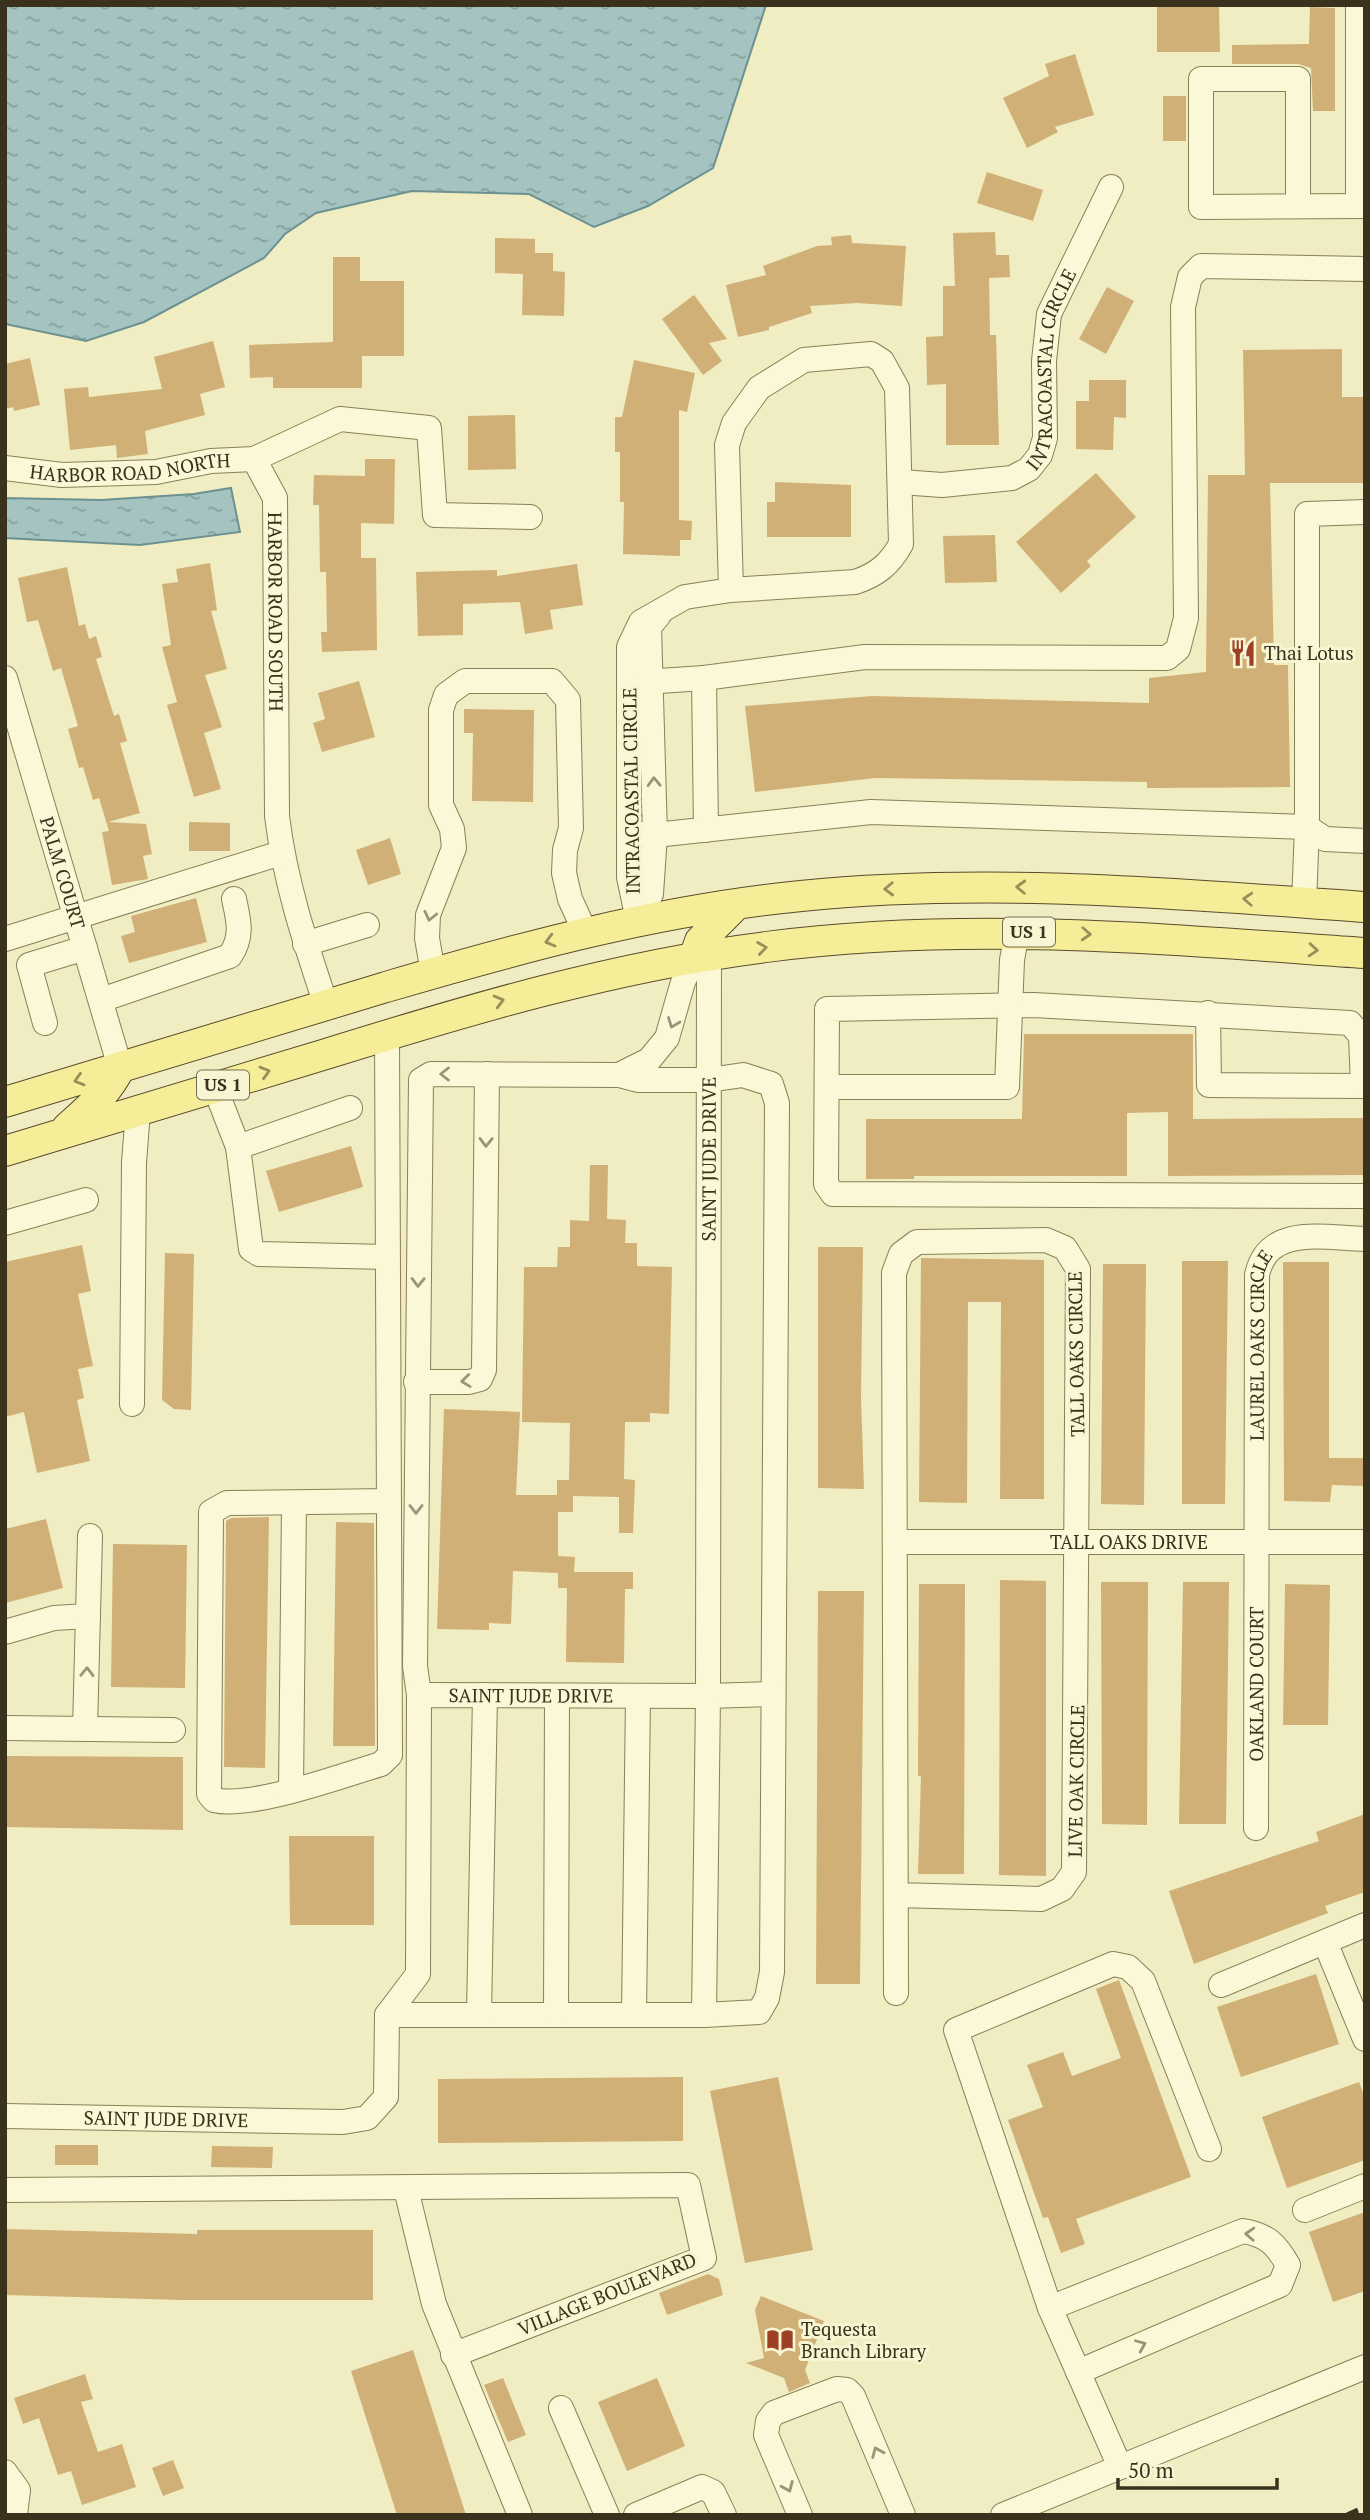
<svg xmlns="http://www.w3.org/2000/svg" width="1370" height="2520" font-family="'PT Serif',serif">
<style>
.water{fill:url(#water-ripples);stroke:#6b9191;stroke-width:2}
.building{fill:#d0b076}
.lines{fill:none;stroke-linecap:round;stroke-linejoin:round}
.minor-casing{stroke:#8b7f58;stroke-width:26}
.major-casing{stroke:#594b2d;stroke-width:32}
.minor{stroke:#faf8d6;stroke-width:24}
.major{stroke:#f5ed98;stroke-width:30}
.rail{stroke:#3a321d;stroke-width:5;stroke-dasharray:12 12;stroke-linecap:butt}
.oneway{stroke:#9a957a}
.oneway2{stroke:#98905a}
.labels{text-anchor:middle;stroke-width:6;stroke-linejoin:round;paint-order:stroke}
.shield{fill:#f7f5d2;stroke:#736c53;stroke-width:2}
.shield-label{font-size:18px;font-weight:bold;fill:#3a321d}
.street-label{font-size:19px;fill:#3a321d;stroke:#f7f5d2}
.poi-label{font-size:19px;fill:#3a321d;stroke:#f7f5d2;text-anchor:start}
</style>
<defs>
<pattern id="water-ripples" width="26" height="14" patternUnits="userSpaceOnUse" patternTransform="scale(1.75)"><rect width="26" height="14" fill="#a5c3c1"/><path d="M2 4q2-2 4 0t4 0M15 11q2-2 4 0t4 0" fill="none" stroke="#879f9c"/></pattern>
</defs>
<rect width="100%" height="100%" fill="#f0edc2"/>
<path class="water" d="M5,5h761l-53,163 -65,38 -54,21 -65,-33 -117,-3 -96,22 -31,21 -21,24 -120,64 -58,19 -81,-17z
M231,488l9,44 -100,13 -135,-7v-40l96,2 93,-6z"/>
<path class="building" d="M1157,5h62l1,47h-63z
M1310,7l25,1v103h-22l-2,-43 -13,-4h-66v-19l77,-1z
M1075,54l19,61 -39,12 3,5 -31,16 -24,-50 46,-22 -4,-12z
M1163,96h23v45h-23z
M987,172l56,18 -10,31 -56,-18z
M995,232l1,23h13l1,22 -21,1 1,57h6l3,110h-53v-61l-19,1 -1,-48 17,-1v-50h12l-2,-53z
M851,235l1,8 54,3 -4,60 -45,-3 -47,3 2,7 -43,14v3l-31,7 -12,-52 40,-10 -3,-9 54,-20 15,-1 -1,-8z
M495,238l40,1v14h18v18l12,1 -1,44 -42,-1 1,-41 -28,-1z
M333,257h27v24h44v75h-42v32h-89v-11l-23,1 -1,-33 84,-3z
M1107,287l27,14 -28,53 -27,-15z
M694,295l33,44 -18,4 13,18 -19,14 -41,-56z
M213,341l12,46 -25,7 5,21 -60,16 3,23 -31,4 -1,-13 -46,5 -6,-61 24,-2 1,10 73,-8 -8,-32z
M1342,349v48h23v86h-95l4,182h14l2,122 -143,1v-6l-272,-4 -120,14 -10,-86 127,-10 277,7v-25l57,-6 2,-197h37l-2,-125z
M30,358l10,47 -26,6 -1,-4 -8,2v-45z
M634,360l61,13 -8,39 -8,-2v110l13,1 -1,19h-11v16l-57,-2 1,-52h-4v-50h-5v-35h7z
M1089,380h37v38l-12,-1 -1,33 -37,-1v-48h13z
M515,415l1,54 -48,1v-54z
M365,459h30l-1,65 -33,-1v35h15l1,92 -55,2 -1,-20h6l-1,-60h-6l-1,-67h-6l1,-30 51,1z
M1096,473l40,44 -49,44 4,5 -30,27 -45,-51z
M775,482l76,3v52h-84v-35h8z
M995,535l2,47 -52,1 -2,-47z
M210,563l7,47 -6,1 16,58 -22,6 17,52 -18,6 17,56 -27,8 -27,-92 10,-3 -15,-55 9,-2 -9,-61 16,-2 -2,-13z
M577,564l6,41 -33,5 3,19 -28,5 -5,-32 -57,2v31l-45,1 -2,-64 81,-2v6z
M67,567l12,59 6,-2 4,15 7,-3 6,21 -6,2 18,57 5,-2 8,27 -7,2 20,70 -32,9 38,2 6,30 -9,2 5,23 -36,6 -10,-53 7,-1 -10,-33 -6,2 -10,-33 -4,1 -11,-39 10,-3 -17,-58 -8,3 -15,-51 -11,2 -9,-44z
M359,681l16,56 -53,15 -9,-29 12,-4 -7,-26z
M464,709l70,1 -1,92 -61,-1 1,-68h-9z
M189,822l41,1v28h-41z
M390,838l11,36 -33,11 -12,-35z
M196,898l11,44 -78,21 -8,-27 14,-4 -4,-16z
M1024,1034h169v85l171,-1v57l-196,1v-64l-41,1v63h-213v3h-48v-60h156z
M351,1146l12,41 -84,25 -13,-41z
M590,1165h18l-1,54 19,1 -1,23h12v23l35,1 -3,147 -19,-1v9h-25l-1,57 11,1 -2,53h-14v-36l-46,-1v16h-15v44l17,1 -1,15h59v17h-8l-1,74 -58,-1 1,-74h-9v-15l-45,-2 -2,53 -22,-1v7l-52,-1 7,-220 76,3 -4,83h41v-15h12l1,-57 -48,-1 2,-155h33l1,-20h12v-27l19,1z
M82,1245l9,46 -13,3 15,72 -15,3 6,29 -7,2 13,61 -53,12 -13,-61 -19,5v-155z
M818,1247h45l-2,150 3,92 -46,-1z
M165,1253l29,1 -3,156 -17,-1 -12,-9z
M921,1258l123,2v239h-44l1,-197h-33l-1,201 -48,-1z
M1182,1261h46l-3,243h-43z
M1283,1262h46v196h36v28l-33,-1 -2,17 -46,-1z
M1103,1264h43l-2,241 -43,-1z
M269,1517l-4,251 -41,-1 2,-246 5,-3z
M46,1519l17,69 -58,15v-74z
M336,1522l38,1 1,223h-42z
M113,1544l74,1 -2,143 -74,-1z
M1000,1580l46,1v295l-47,-1z
M1101,1582h47l-1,243 -45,-1z
M1183,1582h46l-3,242h-47z
M919,1584h46l-1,290h-46l3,-98h-3z
M1285,1584l45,1 -2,140h-45z
M818,1591h46l-4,393h-44z
M5,1756l178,1v73l-178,-3z
M1365,1814v78l-40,14 3,7 -134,51 -25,-73 150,-50 -3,-9z
M289,1836h85v89h-84z
M1316,1974l23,70 -98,33 -24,-70z
M1119,1980l72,197 -115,42 9,25 -24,9 -13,-36 -5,1 -35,-98 35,-13 -16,-42 36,-13 9,24 49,-18 -25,-69z
M683,2077v64l-245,2v-64z
M778,2077l35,173 -68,13 -35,-172z
M1359,2082l6,16v62l-78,28 -25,-71z
M55,2145h43v20h-43z
M212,2146l61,1 -1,21 -61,-1z
M1365,2212v79l-32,11 -24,-70z
M5,2229l192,5v-4h176v70h-191l-177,-5z
M708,2274l11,5 4,16 -56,20 -8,-22z
M761,2296l63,25 -19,49 5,13 -21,9 -5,-14 -38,-15 18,-5 -9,-48z
M413,2350l53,165h-69l-46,-144z
M85,2374l8,25 -12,3 17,50 24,-8 14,43 -54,18 -11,-34 -13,4 -19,-57 -16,6 -9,-26z
M503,2378l23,57 -18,7 -24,-57z
M657,2378l28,68 -58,25 -29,-69z
M173,2460l11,28 -21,8 -11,-28z"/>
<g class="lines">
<defs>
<g id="minor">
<path d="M1298,206v-127h-97v128l164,-1"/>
<path d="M1358,206v-201"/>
<path id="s1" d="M254,459l21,39 2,318c8,66 28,126 49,189"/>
<path id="s2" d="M5,468l57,7 94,-3 55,-11 43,-2 86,-40 89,9 6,87 95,2"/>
<path id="s3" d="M901,482l41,3 70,-7 17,-9 11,-14 5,-17 -1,-77 5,-47 62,-127"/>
<path id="s4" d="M5,678l115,389"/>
<path d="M704,678l2,152"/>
<path d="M629,683l75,-5 161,-21 302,1 11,-9 8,-31 -3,-311 7,-30 11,-11 164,3"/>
<path d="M629,833l26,2 216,-23 436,15 18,12 40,2"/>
<path d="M1304,903l3,-76v-313l58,-2"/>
<path d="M638,920l-9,-43v-230l12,-25 44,-25 46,-7 124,-8c22,-7 35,-18 46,-38l-4,-156 -15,-27 -11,-7 -67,6 -45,28 -25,35 -7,22 4,145"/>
<path d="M638,920l13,-26 4,-59 -6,-208 10,-12"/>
<path d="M5,939l276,-86"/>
<path d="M305,944l62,-19"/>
<path d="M433,973l-6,-35 1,-23 26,-67 -2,-19 -11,-24v-95l5,-15 19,-14h87l16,19 3,128 -6,22 -1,23 6,26 15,33"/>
<path d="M101,1000l129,-44c13,-19 9,-35 4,-57"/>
<path d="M1208,1013l1,72 156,1"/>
<path d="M45,1023l-16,-58 56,-17"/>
<path d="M387,1035l3,720 -9,9c-40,12 -130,45 -167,36l-5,-6 2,-282 16,-9 162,-2"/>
<path d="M619,1075l19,5h71l34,-5 28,9 6,19 -5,869 -5,26 -8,14 -55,3"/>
<path d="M1363,1086l-2,-50 -11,-13 -316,-18 -207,4 -1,175 7,10 532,2"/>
<path d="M827,1087h180l5,-127 5,-28"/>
<path d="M215,1088l23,59 13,102 8,5 128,3"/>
<path d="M238,1147l112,-39"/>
<path d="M5,1223l81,-23"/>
<path d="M416,1382h53l11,-3 4,-9 3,-296"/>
<path d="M132,1404l2,-241 4,-53"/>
<path id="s5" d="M895,1542h470"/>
<path d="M5,1632l49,-14 34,-2"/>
<path d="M419,1695l-4,-29 6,-586 10,-6 188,1 30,-15 18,-22 16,-56 11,-24"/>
<path d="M5,1728l168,2"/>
<path d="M85,1729l5,-193"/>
<path d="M291,1790l3,-287"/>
<path id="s6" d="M1256,1828l1,-553c11,-51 67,-37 108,-36"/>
<path d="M1325,1942l40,97"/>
<path d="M1221,1985l144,-60"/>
<path d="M896,1993l-2,-720 7,-19 16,-12 129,-2 19,8 13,21 -4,603 -12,17 -21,10 -145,-4"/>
<path d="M387,2015h317l4,-319 65,-2"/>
<path d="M479,2015l6,-320"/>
<path d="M556,2015l1,-319"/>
<path d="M634,2015l4,-319"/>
<path id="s7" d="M5,2116l338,6 24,-4 19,-21 1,-82 31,-41 1,-279 289,1 1,-740"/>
<path d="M406,2189l28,115 86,211"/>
<path d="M5,2190l683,-5 16,73 -251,97"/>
<path d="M1305,2210l60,-24"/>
<path d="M1050,2308l193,-77c24,4 33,13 45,34l-8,20 -202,87"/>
<path d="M561,2408l46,107"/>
<path d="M1120,2467l-70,-159 -94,-278 157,-66 15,3 15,14 66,168"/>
<path d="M5,2472l13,18 -3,25"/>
<path d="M636,2515l66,-28 11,5 11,23"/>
<path d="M800,2515l-34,-80 2,-14 6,-8 63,-24 10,1 6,6 50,119"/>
<path d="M1003,2515l362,-148"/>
</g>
<path id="major" d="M694,958l6,-17 37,-37
M5,1102c127,-39 254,-77 381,-115 136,-40 273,-77 415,-91 188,-19 376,-2 564,11
M67,1128c21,-19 41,-35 53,-61
M5,1151c107,-33 214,-65 321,-97 145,-45 289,-88 440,-107 203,-26 396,-8 599,6"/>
</defs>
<use href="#minor" class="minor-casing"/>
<use href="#major" class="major-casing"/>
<use href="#minor" class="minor"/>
<use href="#major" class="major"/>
<path class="rail" d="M1347,2515l18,-8"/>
</g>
<defs><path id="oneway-chevron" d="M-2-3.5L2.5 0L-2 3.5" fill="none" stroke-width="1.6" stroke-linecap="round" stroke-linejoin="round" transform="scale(1.75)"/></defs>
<g class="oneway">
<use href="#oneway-chevron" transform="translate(654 782) rotate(-92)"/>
<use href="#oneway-chevron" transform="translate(430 916) rotate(103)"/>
<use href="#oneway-chevron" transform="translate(673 1023) rotate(111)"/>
<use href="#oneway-chevron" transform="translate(445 1074) rotate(-180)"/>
<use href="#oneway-chevron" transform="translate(486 1142) rotate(91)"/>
<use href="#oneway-chevron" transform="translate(418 1282) rotate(91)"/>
<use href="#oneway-chevron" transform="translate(466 1381) rotate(173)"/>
<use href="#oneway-chevron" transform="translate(416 1509) rotate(90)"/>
<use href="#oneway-chevron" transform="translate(87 1672) rotate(-89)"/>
<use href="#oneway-chevron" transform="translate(1250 2234) rotate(-177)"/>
<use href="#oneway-chevron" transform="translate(1141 2345) rotate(-23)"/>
<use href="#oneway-chevron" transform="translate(877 2452) rotate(-113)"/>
<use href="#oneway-chevron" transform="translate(788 2487) rotate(67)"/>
</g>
<g class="oneway2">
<use href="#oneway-chevron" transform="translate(1021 887) rotate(-178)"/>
<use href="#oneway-chevron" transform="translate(889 889) rotate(178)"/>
<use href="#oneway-chevron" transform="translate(1248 899) rotate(-177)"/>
<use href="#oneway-chevron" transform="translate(1086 934) rotate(3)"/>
<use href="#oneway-chevron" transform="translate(550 941) rotate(165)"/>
<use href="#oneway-chevron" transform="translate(762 948) rotate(-8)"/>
<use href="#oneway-chevron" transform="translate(1313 950) rotate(4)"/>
<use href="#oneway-chevron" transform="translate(499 1001) rotate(-15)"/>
<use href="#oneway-chevron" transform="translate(265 1072) rotate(-17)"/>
<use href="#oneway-chevron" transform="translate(79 1080) rotate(163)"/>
</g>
<defs>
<symbol id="restaurant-bare" viewBox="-9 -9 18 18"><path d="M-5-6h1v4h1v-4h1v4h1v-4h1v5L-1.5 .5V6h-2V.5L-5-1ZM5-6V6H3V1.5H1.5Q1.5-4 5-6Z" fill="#9d4025" stroke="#f7f5d2" stroke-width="2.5" paint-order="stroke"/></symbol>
<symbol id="library-bare" viewBox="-9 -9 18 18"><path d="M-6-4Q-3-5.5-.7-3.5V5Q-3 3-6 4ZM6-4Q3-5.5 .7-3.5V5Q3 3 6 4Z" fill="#9d4025" stroke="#f7f5d2" stroke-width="2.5" paint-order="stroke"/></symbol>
</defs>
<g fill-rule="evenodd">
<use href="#restaurant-bare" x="1224" y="634" width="38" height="38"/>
<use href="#library-bare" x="761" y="2321" width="38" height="38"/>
</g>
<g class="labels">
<g class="shield">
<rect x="1003" y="917.5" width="52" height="29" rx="5"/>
<rect x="197" y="1070.5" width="52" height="29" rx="5"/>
</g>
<g class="shield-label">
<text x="1029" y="938">US 1</text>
<text x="223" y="1091">US 1</text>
</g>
<g class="street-label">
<text dy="7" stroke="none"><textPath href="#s3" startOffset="236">INTRACOASTAL CIRCLE</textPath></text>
<text dy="7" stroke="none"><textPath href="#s2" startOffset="126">HARBOR ROAD NORTH</textPath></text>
<text dy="7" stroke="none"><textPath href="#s1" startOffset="158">HARBOR ROAD SOUTH</textPath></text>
<text transform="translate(631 791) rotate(-91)" y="7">INTRACOASTAL CIRCLE</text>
<text dy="7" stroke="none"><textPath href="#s4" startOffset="203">PALM COURT</textPath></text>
<text dy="7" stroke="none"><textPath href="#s7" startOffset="1629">SAINT JUDE DRIVE</textPath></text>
<text dy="7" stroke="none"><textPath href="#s6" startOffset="483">LAUREL OAKS CIRCLE</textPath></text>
<text transform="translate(1076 1354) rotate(-91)" y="7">TALL OAKS CIRCLE</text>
<text dy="7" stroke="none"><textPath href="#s5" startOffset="234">TALL OAKS DRIVE</textPath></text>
<text dy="7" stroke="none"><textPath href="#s6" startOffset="144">OAKLAND COURT</textPath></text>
<text dy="7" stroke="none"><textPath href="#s7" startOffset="915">SAINT JUDE DRIVE</textPath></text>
<text transform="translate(1076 1781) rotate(-89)" y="7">LIVE OAK CIRCLE</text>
<text dy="7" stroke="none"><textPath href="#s7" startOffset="161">SAINT JUDE DRIVE</textPath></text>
<text transform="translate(607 2294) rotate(-22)" y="7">VILLAGE BOULEVARD</text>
</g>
<g class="poi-label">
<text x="1264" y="660">Thai Lotus</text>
<text x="801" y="2336">Tequesta<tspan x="801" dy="22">Branch Library</tspan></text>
</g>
</g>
<rect width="1370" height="2520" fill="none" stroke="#3a321d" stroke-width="14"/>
<path d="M1118 2478v10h159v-10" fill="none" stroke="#3a321d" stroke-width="3.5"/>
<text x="1128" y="2478" font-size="21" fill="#3a321d" stroke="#f7f5d2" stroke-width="5" paint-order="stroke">50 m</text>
</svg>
